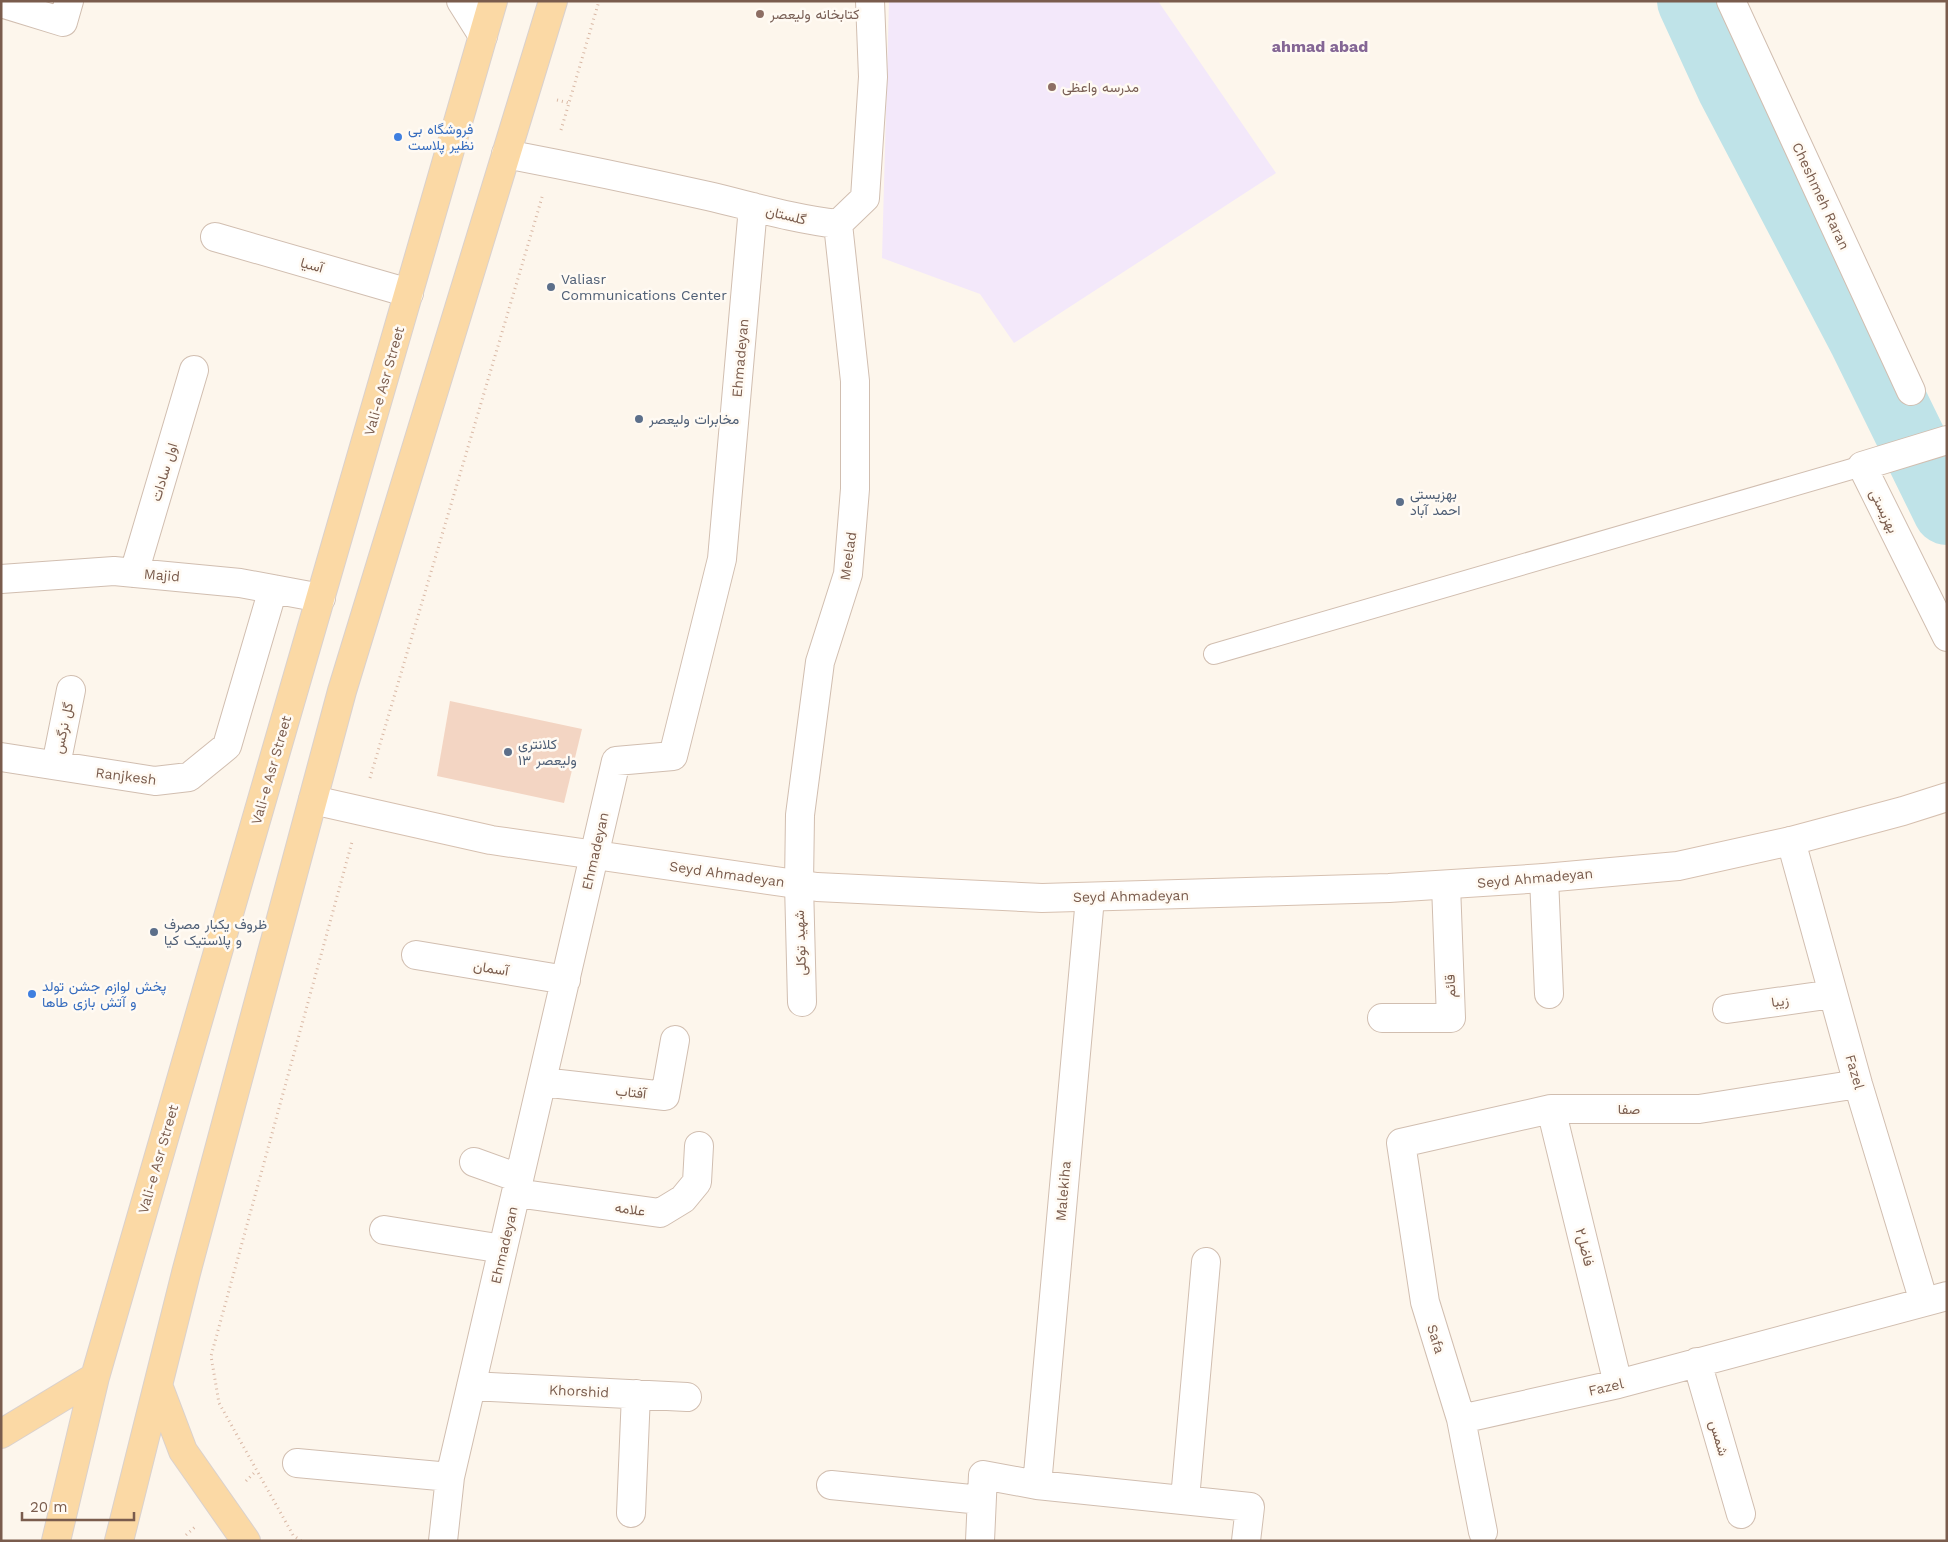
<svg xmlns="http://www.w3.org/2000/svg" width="1948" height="1542" font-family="'Work Sans',Vazirmatn,sans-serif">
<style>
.education{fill:#f3e8fa}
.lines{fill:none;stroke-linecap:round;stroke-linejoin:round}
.river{stroke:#bfe3e8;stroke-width:68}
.building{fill:#f3d5c3}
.lane-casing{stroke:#d1beb0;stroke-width:22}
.street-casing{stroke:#d1beb0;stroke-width:30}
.secondary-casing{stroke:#d6c0b0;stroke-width:30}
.primary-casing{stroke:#dad1cd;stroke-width:30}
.path{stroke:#d9b8a5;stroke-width:3;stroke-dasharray:1 4;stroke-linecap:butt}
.lane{stroke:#fff;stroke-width:20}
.street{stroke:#fff;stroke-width:28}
.secondary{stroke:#fff;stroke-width:28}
.primary{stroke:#fbd9a5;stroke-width:28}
.education-dot{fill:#8d6e63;stroke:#fffaf3;stroke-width:2}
.shop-dot{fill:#3f7fe0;stroke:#fffaf3;stroke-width:2}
.service-dot{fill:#5c6f8a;stroke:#fffaf3;stroke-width:2}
.labels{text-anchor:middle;stroke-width:5;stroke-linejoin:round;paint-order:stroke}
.education-label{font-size:14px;fill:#785e54;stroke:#fffaf3;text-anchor:start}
.shop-label{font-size:14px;fill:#366cbe;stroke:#fffaf3;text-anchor:start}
.street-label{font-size:14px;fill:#7a5c4d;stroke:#fffaf3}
.service-label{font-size:14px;fill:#4e5e75;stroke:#fffaf3;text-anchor:start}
.quarter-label{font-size:16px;font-weight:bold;fill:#846695;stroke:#fffaf3}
</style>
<rect width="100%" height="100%" fill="#fdf6ec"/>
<path class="education" d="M889,1h269l118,172 -262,170 -34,-49 -98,-36z"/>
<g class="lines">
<path class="river" d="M1691,1l40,87 132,252 84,171"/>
</g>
<path class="building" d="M450,701l132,28 -18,74 -127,-27z"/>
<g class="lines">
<defs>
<path id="lane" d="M1214,654l648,-188"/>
<path id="street" d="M461,1l22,35
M1731,1l180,390
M1,3l62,19 6,-21
M506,154c68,13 135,27 202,42 43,10 85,23 130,28
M838,224l27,-26 8,-121 -3,-76
M215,237l194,56
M1947,440l-85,26 85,171
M134,573l60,-203
M1,579l113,-8 126,12 81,15
M1,757l154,24 34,-4 38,-31 46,-157
M56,765l15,-75
M1791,841l67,243 66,218
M1544,878l5,116
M416,955l150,25
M802,1002l-3,-118 1,-69 20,-153 28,-88 7,-85v-108l-17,-157
M1727,1009l106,-15
M1382,1018h69l-5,-133
M542,1082l123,14 10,-56
M1551,1109l67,275
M474,1162l45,16
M516,1193l144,20 23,-14 14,-17 2,-36
M384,1230l119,19
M1697,1362l44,152
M471,1386l216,11
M1461,1419l157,-35 329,-88
M297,1463l153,14
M831,1485l150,15
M1037,1485l213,22 -4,34
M1185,1499l21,-237
M631,1513l5,-119
M1483,1532l-22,-113 -36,-117 -24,-159 150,-34h148l159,-25
M443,1541l7,-64 166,-716 57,-5 49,-197 31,-352
M980,1541l3,-66 54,10 53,-587"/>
<path id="secondary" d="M313,800l178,40 326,47 225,11 347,-10 155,-10 134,-12 113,-25 112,-30 44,-14"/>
<path id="primary" d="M158,1385l25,66 63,90
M1,1434l94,-57
M56,1541l39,-164 398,-1376
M119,1541l67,-268 156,-582 211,-690"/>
</defs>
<use href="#lane" class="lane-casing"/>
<use href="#street" class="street-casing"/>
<use href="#secondary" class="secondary-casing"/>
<use href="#primary" class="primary-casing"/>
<path class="path" d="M557,100l12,3
M561,130l38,-129
M370,778l173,-584
M246,1481l10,-10
M186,1535l9,-8
M301,1541l-8,-6 -74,-132 -8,-47 141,-514"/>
<use href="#lane" class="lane"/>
<use href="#street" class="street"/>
<use href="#secondary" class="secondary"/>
<use href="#primary" class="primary"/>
</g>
<g class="education-dot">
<circle cx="760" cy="14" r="5"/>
<circle cx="1052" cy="87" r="5"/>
</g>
<g class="shop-dot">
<circle cx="398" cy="137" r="5"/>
<circle cx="32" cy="994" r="5"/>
</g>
<g class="service-dot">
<circle cx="551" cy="287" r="5"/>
<circle cx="639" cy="419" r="5"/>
<circle cx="1400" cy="502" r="5"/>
<circle cx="508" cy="752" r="5"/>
<circle cx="154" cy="932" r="5"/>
</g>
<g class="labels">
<g class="education-label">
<text x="770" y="19">کتابخانه ولیعصر</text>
<text x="1062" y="92">مدرسه واعظی</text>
</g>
<g class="shop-label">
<text x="408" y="134">فروشگاه بی<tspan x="408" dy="16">نظیر پلاست</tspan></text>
<text x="42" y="991">پخش لوازم جشن تولد<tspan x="42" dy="16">و آتش بازی طاها</tspan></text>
</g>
<g class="street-label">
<text transform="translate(1821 196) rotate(65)" y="5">Cheshmeh Raran</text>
<text transform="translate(786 215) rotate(14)" y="5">گلستان</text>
<text transform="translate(312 265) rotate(16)" y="5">آسیا</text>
<text transform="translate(740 358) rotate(-85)" y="5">Ehmadeyan</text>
<text transform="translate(384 381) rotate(-74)" y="5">Vali-e Asr Street</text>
<text transform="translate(164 472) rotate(-73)" y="5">اول سادات</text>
<text transform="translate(1884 511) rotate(64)" y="5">بهزیستی</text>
<text transform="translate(848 556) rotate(-82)" y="5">Meelad</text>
<text transform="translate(162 575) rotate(5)" y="5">Majid</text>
<text transform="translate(63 728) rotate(-78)" y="5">گل نرگس</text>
<text transform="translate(271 770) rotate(-74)" y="5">Vali-e Asr Street</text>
<text transform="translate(126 776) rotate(7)" y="5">Ranjkesh</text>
<text transform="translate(595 851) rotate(-77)" y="5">Ehmadeyan</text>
<text transform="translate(727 874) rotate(8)" y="5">Seyd Ahmadeyan</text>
<text transform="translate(1535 878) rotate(-5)" y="5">Seyd Ahmadeyan</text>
<text transform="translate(1131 896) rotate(-1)" y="5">Seyd Ahmadeyan</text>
<text transform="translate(800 943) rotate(-92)" y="5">شهید توکلی</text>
<text transform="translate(491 968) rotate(9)" y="5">آسمان</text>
<text transform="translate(1450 986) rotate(-92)" y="5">قائم</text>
<text transform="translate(1780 1001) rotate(-8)" y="5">زیبا</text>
<text transform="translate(1855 1072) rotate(74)" y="5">Fazel</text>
<text transform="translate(631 1092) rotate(6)" y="5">آفتاب</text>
<text x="1629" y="1114">صفا</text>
<text transform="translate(158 1159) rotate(-74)" y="5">Vali-e Asr Street</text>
<text transform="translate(1063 1191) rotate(-85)" y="5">Malekiha</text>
<text transform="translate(630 1209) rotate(8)" y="5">علامه</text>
<text transform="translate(504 1245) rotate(-77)" y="5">Ehmadeyan</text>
<text transform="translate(1585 1247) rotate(76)" y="5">فاضل۲</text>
<text transform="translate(1436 1339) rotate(73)" y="5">Safa</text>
<text transform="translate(1606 1387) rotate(-13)" y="5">Fazel</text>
<text transform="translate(579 1391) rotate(3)" y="5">Khorshid</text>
<text transform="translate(1719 1438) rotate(74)" y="5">شمس</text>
</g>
<g class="service-label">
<text x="561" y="284">Valiasr<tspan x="561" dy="16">Communications Center</tspan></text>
<text x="649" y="424">مخابرات ولیعصر</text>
<text x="1410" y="499">بهزیستی<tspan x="1410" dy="16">احمد آباد</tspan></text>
<text x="518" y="749">کلانتری<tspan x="518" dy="16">۱۳ ولیعصر</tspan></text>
<text x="164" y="929">ظروف یکبار مصرف<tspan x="164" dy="16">و پلاستیک کیا</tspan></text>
</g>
<g class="quarter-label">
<text x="1320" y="52">ahmad abad</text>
</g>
</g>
<rect width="1948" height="1542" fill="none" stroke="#7a5c4d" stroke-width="5"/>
<path d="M22 1512v8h112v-8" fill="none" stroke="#7a5c4d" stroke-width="2.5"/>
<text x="30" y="1512" font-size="15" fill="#7a5c4d" stroke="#fffaf3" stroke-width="4" paint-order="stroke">20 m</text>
</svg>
